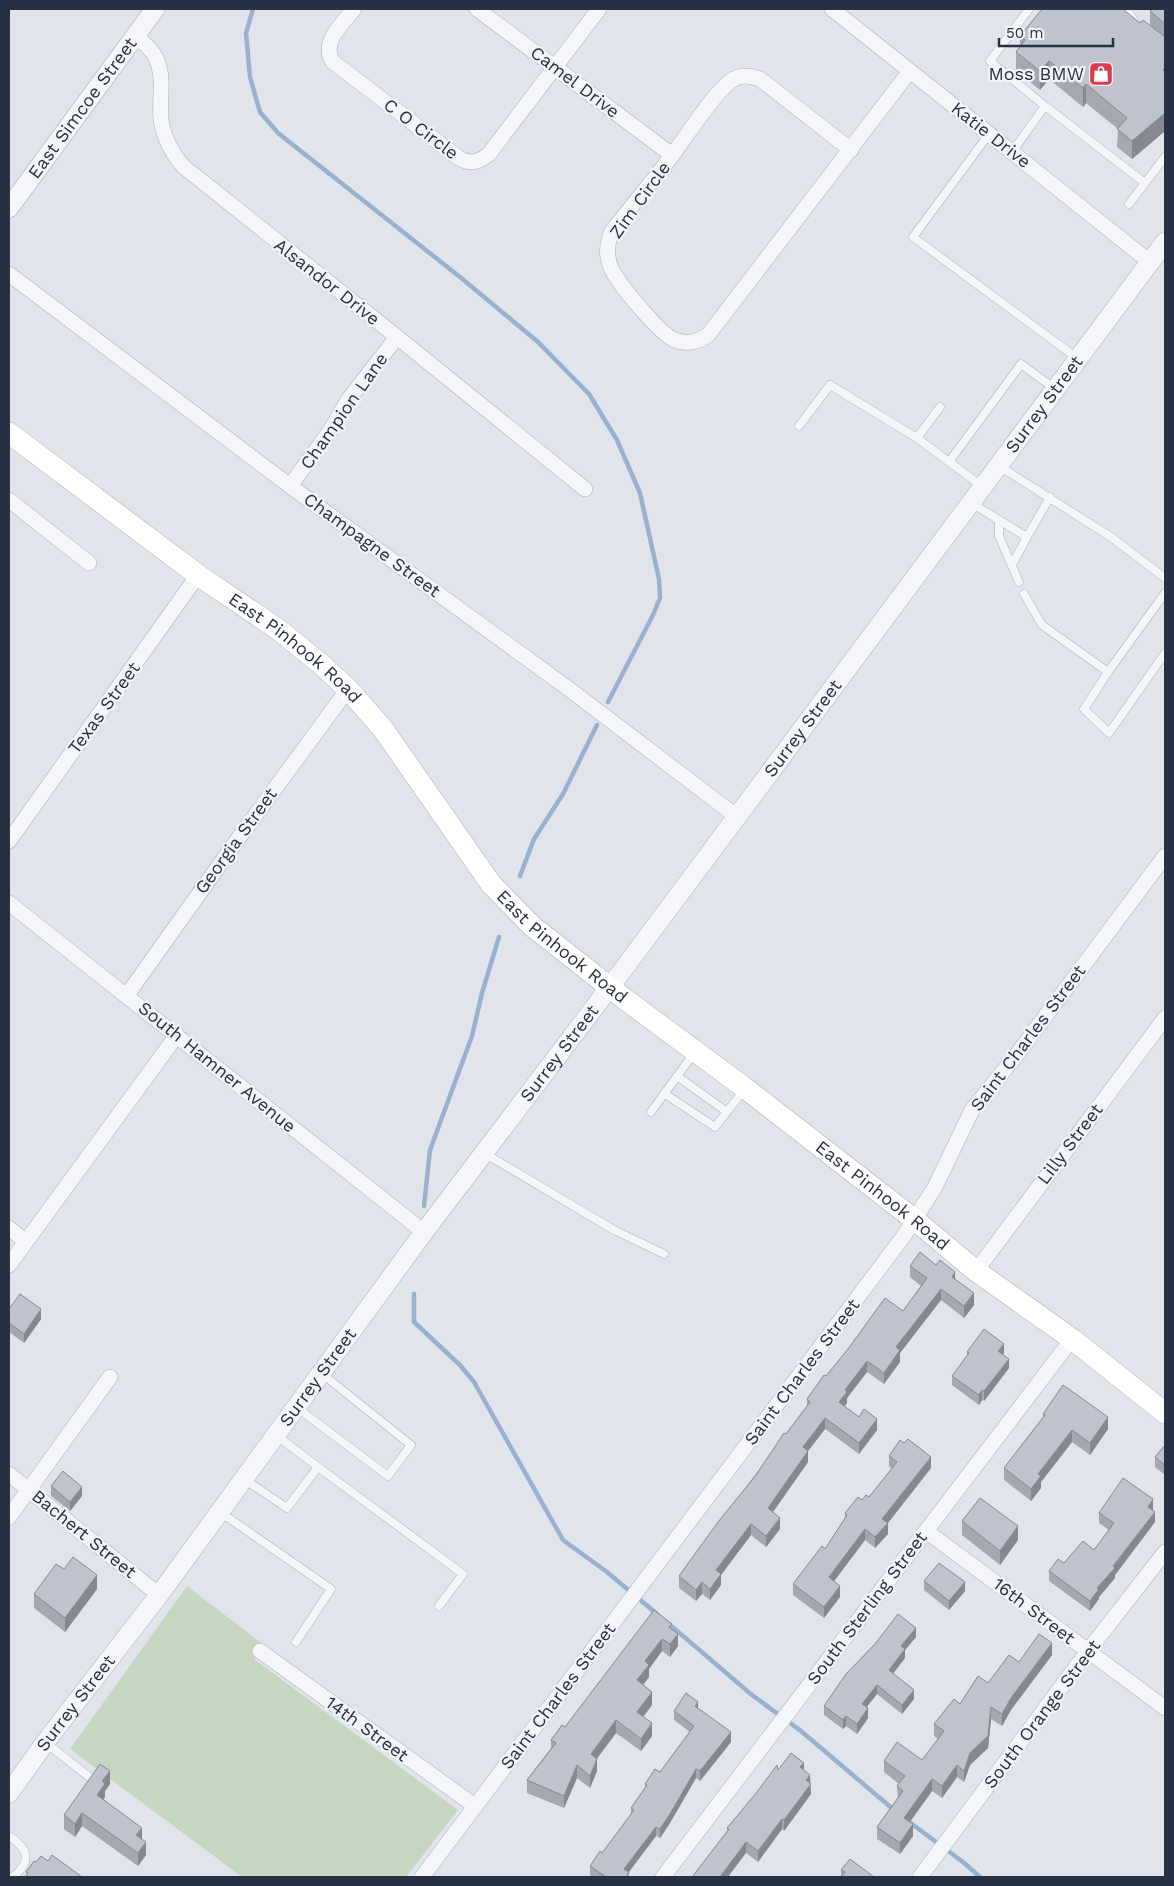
<svg xmlns="http://www.w3.org/2000/svg" width="1174" height="1886" font-family="'Work Sans',sans-serif">
<style>
.green{fill:#c6d6c1}
.lines{fill:none;stroke-linecap:round;stroke-linejoin:round}
.stream{stroke:#99b1ce;stroke-width:4.5}
.service-casing{stroke:#aaafb9;stroke-width:9}
.minor-casing{stroke:#aaafb9;stroke-width:16}
.tertiary-casing{stroke:#aaafb9;stroke-width:20}
.secondary-casing{stroke:#aaafb9;stroke-width:22}
.service{stroke:#f4f6f9;stroke-width:8}
.minor{stroke:#f4f6f9;stroke-width:15}
.tertiary{stroke:#f4f6f9;stroke-width:19}
.secondary{stroke:#fff;stroke-width:21}
.wall{fill:#a3a8b1}
.shaded-wall{fill:#858890}
.building{fill:#bec3ce;stroke:#858890}
.labels{text-anchor:middle;stroke-width:4.5;stroke-linejoin:round;paint-order:stroke}
.poi-label{font-size:18px;fill:#283144;stroke:#f1f4f8;text-anchor:end}
.street-label{font-size:18px;fill:#283144;stroke:#f1f4f8}
</style>
<rect width="100%" height="100%" fill="#e1e5eb"/>
<path class="green" d="M187,1586l77,59 -10,14 204,151 -52,67h-164l-172,-128z"/>
<g class="lines">
<path class="stream" d="M253,9l-7,24 4,44 10,35 18,21 182,144 78,65 51,52 28,46 23,53 19,86 1,19 -7,17 -45,87
M520,876l14,-37 29,-45 34,-69
M424,1206l6,-56 42,-114 10,-43 17,-56
M414,1294v28l46,43 14,17 89,158 44,32 50,42
M669,1624l83,71 49,36 93,79
M908,1821l55,41 17,15"/>
<defs>
<path id="service" d="M1029,9l-39,52 55,45
M1126,9l10,14
M989,134l-76,103 164,121
M1012,152l33,-46 100,77 -16,21
M1145,183l20,-26
M799,426l31,-41 87,53 66,49
M917,438l23,-31
M949,462l72,-98 34,25
M999,466l112,71 54,41
M971,503l56,34 23,-40
M999,520v16l20,46
M1012,565l15,-28
M1024,594l18,31 66,47 57,-79
M1108,672l-24,37 25,24 56,-80
M677,1076l50,36
M665,1094l50,33 29,-37
M651,1112l43,-59
M484,1153l130,77 50,24
M296,1407l92,69 23,-31 -90,-72
M276,1435l42,32
M244,1479l43,29 31,-41 145,107 -24,32
M220,1512l111,77 -35,53
M46,1743l47,37
M9,1836c19,12 24,26 3,41"/>
<path id="minor" d="M354,9c-11,14 -34,34 -21,53l126,96c12,7 20,4 30,-4l110,-145
M477,9l195,146
M832,9l318,253
M135,36c8,6 17,13 21,22 9,19 3,41 5,61 2,17 11,35 23,48l213,170 188,152
M851,150l-91,-71c-8,-3 -18,-5 -26,0 -17,9 -47,56 -60,74 -20,26 -41,52 -62,78 -3,8 -6,17 -4,26 1,7 5,16 9,21 8,13 45,58 58,62 12,5 23,2 33,-5l202,-264
M9,274l281,212 279,203 167,127
M290,486l40,-55 18,-31 49,-63
M9,500l80,63
M9,841l189,-266
M9,903l415,329
M127,995l111,-156 110,-150
M9,1228l17,14
M9,1265l168,-230
M976,1271l189,-253
M9,1474l150,121
M9,1517l101,-140
M926,1531l239,177
M260,1651l215,155
M422,1877l481,-640 32,-50 37,-77 46,-57 147,-197
M663,1877l409,-538
M920,1877l168,-226 77,-99"/>
<g id="tertiary">
<path id="s1" d="M9,208l146,-199"/>
<path id="s2" d="M9,1793l41,-57 109,-141 265,-363 201,-265 540,-725"/>
</g>
<g id="secondary">
<path id="s3" d="M9,433l189,142 81,55 43,35 26,24 35,40 108,155 41,42 94,74 119,88 170,132 61,51 96,68 93,74"/>
</g>
</defs>
<use href="#service" class="service-casing"/>
<use href="#minor" class="minor-casing"/>
<use href="#tertiary" class="tertiary-casing"/>
<use href="#secondary" class="secondary-casing"/>
<use href="#service" class="service"/>
<use href="#minor" class="minor"/>
<use href="#tertiary" class="tertiary"/>
<use href="#secondary" class="secondary"/>
</g>
<path class="wall" d="M1165,9v122l-33,28 -15,-12 1,-18 -32,-26 -3,4 -34,-28 -9,11 -24,-19v-19l4,-5v-11l120,-13 10,2v-14z
M910,1266l45,13 19,26 -10,13 -23,-18 -41,53v9l-16,22 -17,-12 -20,26v5l-3,3 33,24 -18,24 -34,-25 -17,22v11l-35,50 7,17 -14,18 -15,-12 -30,40v10l-11,15 -8,-6 -6,7 -17,-13v-12l128,-170v-7l19,-23 77,-65 18,-25 -11,-9z
M9,1309l32,10 -17,24 -15,-11z
M967,1352l37,1 -1,2 6,13 -25,33 -2,-1 -3,5 -27,-20v-9l15,-20z
M1043,1414l65,15 -18,26 -18,-13 -31,40v6l-10,13 -27,-21v-12l39,-51z
M1165,1445v30l-10,-8v-10z
M889,1456l42,12 -43,55v11l-13,14 -10,-8 -31,41 6,16 -16,21 -31,-23v-11l32,-35 20,-31v-5l17,-13 7,-3 23,-28 -3,-3z
M51,1486l31,10 -12,15 -19,-15z
M1153,1510l2,12 -40,53v3l-16,19v2l-9,12 -41,-30v-10l45,-21 15,-20 -10,-7v-10z
M962,1521l56,19 -18,25 -38,-30z
M924,1581l41,10 -16,19 -25,-20z
M97,1589l-32,43 -31,-24v-14z
M672,1630l6,16 -8,11 -8,-6 -13,18v8l-6,8 9,20 -9,12 9,19 -11,15 -25,-18 -19,26v12l-7,17 -13,-10 -13,30 -37,-15v-13l24,-32v-8z
M916,1637l-11,13v8l-12,15 21,26 -12,15 -25,-20 -11,13 2,11 -11,16 -11,-8 -3,3 -19,-14v-9z
M1052,1655l-41,55 -9,16 -11,-7 -3,29 -18,17 -6,17 -7,-5 -15,21 -10,-7 -22,31 3,14 -13,18 -23,-15v-12l21,-29 -1,-12 2,-2 -15,-12v-11l38,-1 16,-21 -4,-3v-12l26,-20 59,-42z
M698,1709l33,33 -31,39 -4,-3 -26,45 -10,15 -4,-2 -27,36v5h-36l-3,-2v-9l12,-13 29,-38v-7l14,-20v-4l15,-12 30,-40 -16,-12v-9z
M778,1770h26l6,13 1,11 -27,37 -2,-2 -24,33 -12,-9 -19,-22v-3z
M110,1784l-5,7v6l-2,3 39,39 4,16 -8,11 -56,-40 -7,11 -11,-8v-14z
M841,1870l33,7h-33z"/>
<path class="shaded-wall" d="M1049,61v18l-9,11v-19z
M1086,84v19l-3,4v-19z
M1165,113v18l-33,28v-18z
M955,1272v11l-3,-6z
M941,1289v11l-41,53v9l-16,22v-11l12,-26z
M974,1293v12l-10,13v-12z
M41,1309v10l-17,24v-9z
M1004,1344v9l-6,8v-10z
M1009,1359v9l-25,33v-10z
M867,1361v11l-20,26v5l-8,11v-12l6,-12z
M982,1390v10l-3,5v-10z
M1108,1417v12l-18,26v-12z
M825,1418v11l-17,22v11l-40,57v-11l35,-61z
M877,1419v11l-18,24v-11z
M1072,1430v12l-31,40v6l-10,13v-12l7,-15z
M931,1457v11l-47,60 4,-5v11l-13,14v-11l7,-18z
M82,1487v9l-12,15v-9z
M1153,1499v11l-5,7v-10z
M1155,1512v10l-40,53v3l-16,19v2l-9,12v-10l7,-13z
M780,1518v11l-14,18v-11z
M751,1524v11l-30,40v10l-11,15v-11l6,-19z
M1018,1526v14l-18,25v-14z
M865,1529v11l-36,48v-11z
M97,1575v14l-32,43v-14z
M702,1582v12l-6,7v-11z
M965,1582v9l-16,19v-9z
M840,1586v11l-16,21v-11z
M916,1628v9l-11,13v8l-16,21v-9l12,-24z
M678,1634v12l-8,11v-13z
M662,1639v12l-13,18v8l-12,16v-13l8,-19z
M1052,1643v12l-41,55 -9,16v-12l9,-16z
M877,1685v9l-15,19v-9z
M914,1690v9l-12,15v-9z
M652,1692v13l-15,20v-13z
M698,1702v9l-3,-5z
M991,1707v12l-3,29 -18,17 -6,17v-11l6,-18z
M868,1708v10l-11,16v-10z
M846,1716v10l-3,3v-9z
M616,1720v13l-25,33v-12z
M652,1723v13l-11,15v-12z
M731,1732v10l-31,39v-10z
M597,1759v12l-7,17v-12z
M804,1763v10l-4,-6z
M577,1765v13l-13,30v-12z
M957,1765v12l-15,21v-12z
M696,1769v9l-26,45 -10,15v-9z
M110,1771v13l-5,7v6l-8,12v-14l5,-14z
M810,1775l1,19 -27,37v-11l22,-40z
M932,1779v12l-28,39v-12z
M82,1813v13l-7,11v-13z
M782,1819v10l-24,33v-11z
M913,1824v12l-13,18v-11z
M656,1827v9l-31,41 -1,-8z
M142,1828v13l-6,-6z
M146,1842v13l-8,11v-13z
M746,1842v11l-18,24h-8z"/>
<path class="building" d="M1042,9h81l17,14 3,-3 21,16h1v31l-2,3 2,2v41l-33,28 -15,-12 10,-11 -41,-34 -3,4 -34,-27 -9,10 -24,-19 9,-12 -5,-4z
M1152,9h13v15l-15,-13z
M920,1252l16,13 4,-5 15,12 -3,5 22,16 -10,13 -23,-17 -45,58 4,3 -16,23 -17,-12 -22,29 2,2 -8,10 20,15 5,-8 13,10 -18,24 -34,-25 -22,29 5,4 -40,57 12,10 -14,18 -15,-12 -35,46 5,4 -11,15 -8,-7 -6,8 -17,-14 39,-54 38,-47 28,-42 2,1 24,-32 -3,-3 17,-24 2,1 22,-27 37,-51 18,13 24,-33 -17,-12z
M20,1294l21,15 -17,25 -15,-11v-14z
M984,1329l20,15 -6,7 11,8 -25,32 -2,-1 -3,5 -27,-19 17,-23 -2,-1z
M1063,1385l45,32 -18,26 -18,-13 -34,44 3,2 -10,13 -27,-21 41,-53 -2,-1z
M908,1439l23,18 -49,62 6,4 -13,14 -10,-8 -36,48 11,9 -16,21 -31,-23 29,-38 3,3 22,-34 -2,-2 13,-16 4,3 4,-5 3,2 28,-35 -8,-6 11,-16 4,3z
M1165,1445v20l-10,-8z
M63,1471l19,16 -12,15 -19,-16z
M1123,1478l30,21 -5,8 7,5 -42,54 2,2 -18,20 2,1 -9,12 -41,-30 9,-12 6,4 19,-22 11,9 20,-27 -15,-10z
M980,1498l38,28 -18,25 -38,-30z
M73,1557l24,18 -32,43 -31,-24 22,-30 8,5z
M939,1563l26,19 -16,19 -25,-20z
M654,1610l18,14 -3,3 9,7 -8,10 -8,-5 -17,22 4,4 -12,15 15,12 -15,20 15,11 -11,16 -25,-19 -25,34 6,5 -7,17 -13,-11 -13,31 -37,-16 29,-37 -5,-3 11,-15 3,2z
M898,1614l18,14 -15,18 4,3 -16,21 25,20 -12,15 -25,-20 -15,19 6,4 -11,16 -11,-8 -3,4 -19,-14 22,-32 29,-30z
M1039,1634l13,9 -41,55 -9,16 -11,-7 -3,29 -18,17 -6,18 -7,-6 -15,21 -10,-7 -28,39 9,6 -13,19 -23,-16 26,-36 -6,-5 8,-10 -21,-15 13,-19 25,18 22,-29 -10,-7 20,-25 6,5 18,-28 10,7 21,-28 10,7z
M686,1693l12,9 -3,4 36,26 -31,39 -4,-2 -26,45 -10,15 -4,-2 -32,42 5,3 -3,5h-20l-16,-11 10,-15 2,2 32,-43 -3,-2 16,-23 -2,-1 10,-15 5,3 34,-46 -20,-15z
M791,1753l13,10 -4,4 10,8 -4,5 5,4 -27,36 -2,-1 -24,32 -12,-9 -26,35h-28l37,-48 -2,-1 30,-36 20,-27 1,5z
M100,1764l10,7 -8,10 3,3 -8,11 45,33 -6,7 10,7 -8,11 -56,-40 -7,11 -11,-9z
M52,1855l30,22h-57l3,-4 -2,-1 8,-11 2,1 5,-6 7,5z
M850,1859l24,18h-33l4,-5 -4,-2z"/>
<defs>
<symbol id="shop-square" viewBox="-11 -11 22 22"><rect x="-9" y="-9" width="18" height="18" rx="4" fill="#da3c4e" stroke="#f1f4f8"/><path d="M-5-2.5h2.3a2.7 3.5 0 0 1 5.4 0H5L5.5 6h-11ZM-1.5-2.5h3a1.5 2.3 0 0 0-3 0Z" fill="#fff"/></symbol>
</defs>
<g fill-rule="evenodd">
<use href="#shop-square" x="1087" y="60" width="28" height="28"/>
</g>
<g class="labels">
<g class="poi-label">
<text x="1084" y="80">Moss BMW</text>
</g>
<g class="street-label">
<text transform="translate(575 82) rotate(37)" y="6">Camel Drive</text>
<text dy="6" stroke="none"><textPath href="#s1" startOffset="124">East Simcoe Street</textPath></text>
<text transform="translate(421 129) rotate(37)" y="6">C O Circle</text>
<text transform="translate(991 135) rotate(38)" y="6">Katie Drive</text>
<text transform="translate(640 200) rotate(-54)" y="6">Zim Circle</text>
<text transform="translate(327 282) rotate(38)" y="6">Alsandor Drive</text>
<text dy="6" stroke="none"><textPath href="#s2" startOffset="1732">Surrey Street</textPath></text>
<text transform="translate(344 411) rotate(-55)" y="6">Champion Lane</text>
<text transform="translate(372 545) rotate(36)" y="6">Champagne Street</text>
<text dy="6" stroke="none"><textPath href="#s3" startOffset="358">East Pinhook Road</textPath></text>
<text transform="translate(104 708) rotate(-54)" y="6">Texas Street</text>
<text dy="6" stroke="none"><textPath href="#s2" startOffset="1328">Surrey Street</textPath></text>
<text transform="translate(236 841) rotate(-54)" y="6">Georgia Street</text>
<text dy="6" stroke="none"><textPath href="#s3" startOffset="762">East Pinhook Road</textPath></text>
<text transform="translate(1028 1038) rotate(-53)" y="6">Saint Charles Street</text>
<text dy="6" stroke="none"><textPath href="#s2" startOffset="922">Surrey Street</textPath></text>
<text transform="translate(217 1067) rotate(39)" y="6">South Hamner Avenue</text>
<text transform="translate(1070 1144) rotate(-53)" y="6">Lilly Street</text>
<text dy="6" stroke="none"><textPath href="#s3" startOffset="1168">East Pinhook Road</textPath></text>
<text transform="translate(802 1372) rotate(-53)" y="6">Saint Charles Street</text>
<text dy="6" stroke="none"><textPath href="#s2" startOffset="518">Surrey Street</textPath></text>
<text transform="translate(84 1534) rotate(39)" y="6">Bachert Street</text>
<text transform="translate(867 1608) rotate(-53)" y="6">South Sterling Street</text>
<text transform="translate(1034 1611) rotate(37)" y="6">16th Street</text>
<text transform="translate(558 1696) rotate(-53)" y="6">Saint Charles Street</text>
<text dy="6" stroke="none"><textPath href="#s2" startOffset="112">Surrey Street</textPath></text>
<text transform="translate(1042 1714) rotate(-53)" y="6">South Orange Street</text>
<text transform="translate(367 1729) rotate(36)" y="6">14th Street</text>
</g>
</g>
<rect width="1174" height="1886" fill="none" stroke="#283144" stroke-width="20"/>
<path d="M999 38v8h114v-8" fill="none" stroke="#283144" stroke-width="2.5"/>
<text x="1006" y="38" font-size="15" fill="#283144" stroke="#f1f4f8" stroke-width="4" paint-order="stroke">50 m</text>
</svg>
